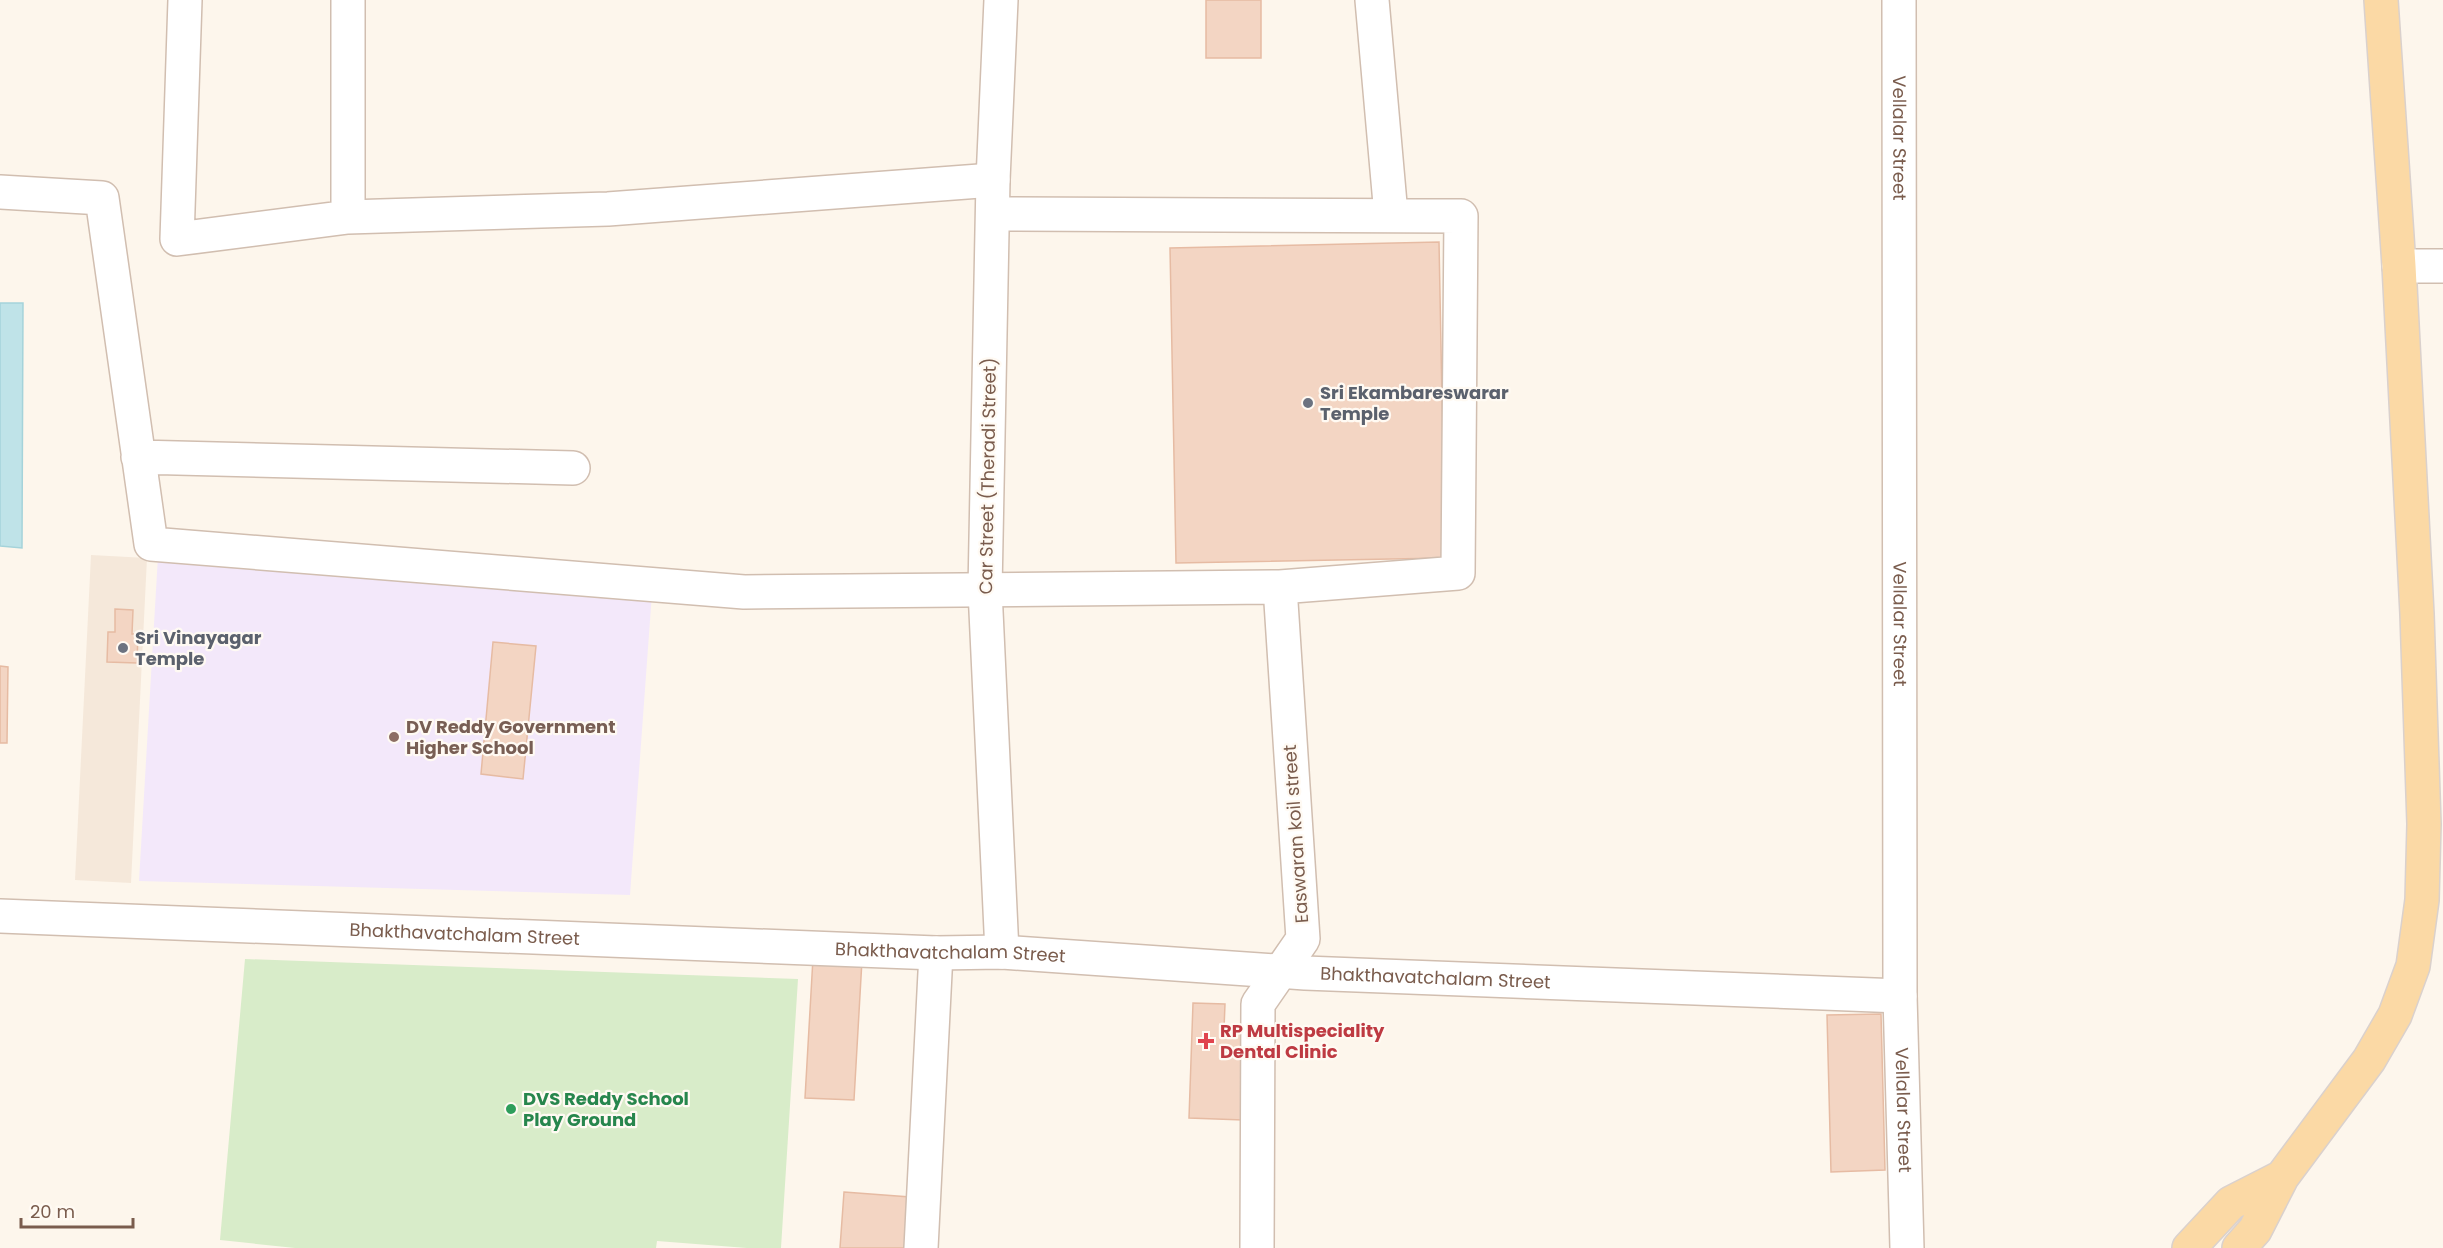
<svg xmlns="http://www.w3.org/2000/svg" width="2443" height="1248" font-family="Poppins,sans-serif">
<style>
.residential{fill:#f5e8da}
.education{fill:#f3e8fa}
.green{fill:#d8ecc9}
.water{fill:#bfe3e8;stroke:#a5d3da;stroke-width:1.5}
.building{fill:#f3d5c3;stroke:#e6bba3;stroke-width:1.5}
.lines{fill:none;stroke-linecap:round;stroke-linejoin:round}
.minor-casing{stroke:#d1beb0;stroke-width:36}
.tertiary-casing{stroke:#d1beb0;stroke-width:36}
.primary-casing{stroke:#dad1cd;stroke-width:36}
.minor{stroke:#fff;stroke-width:33}
.tertiary{stroke:#fff;stroke-width:33}
.primary{stroke:#fbd9a5;stroke-width:33}
.worship-dot{fill:#6b7280;stroke:#fffaf3;stroke-width:2}
.education-dot{fill:#8d6e63;stroke:#fffaf3;stroke-width:2}
.health-dot{fill:#e0444e;stroke:#fffaf3;stroke-width:2}
.leisure-dot{fill:#2e9e5b;stroke:#fffaf3;stroke-width:2}
.labels{text-anchor:middle;stroke-width:4.5;stroke-linejoin:round;paint-order:stroke}
.street-label{font-size:18px;fill:#7a5c4d;stroke:#fffaf3}
.worship-label{font-size:18px;font-weight:bold;fill:#5b616d;stroke:#fffaf3;text-anchor:start}
.education-label{font-size:18px;font-weight:bold;fill:#785e54;stroke:#fffaf3;text-anchor:start}
.health-label{font-size:18px;font-weight:bold;fill:#be3a42;stroke:#fffaf3;text-anchor:start}
.leisure-label{font-size:18px;font-weight:bold;fill:#27864d;stroke:#fffaf3;text-anchor:start}
</style>
<rect width="100%" height="100%" fill="#fdf6ec"/>
<path class="residential" d="M91,555l56,3 -16,325 -56,-3z"/>
<path class="education" d="M158,556l494,37 -22,302 -491,-14z"/>
<path class="green" d="M245,959l553,20 -17,269h-34l-90,-7 -1,7h-361l-75,-8z"/>
<path class="water" d="M0,303h23l-1,245 -22,-2z"/>
<path class="building" d="M1206,0h55v58h-55z
M1439,242l6,316 -269,5 -6,-315z
M115,609l18,1 -1,24h6l-1,29 -30,-1 1,-30h7z
M493,642l43,4 -13,133 -42,-5z
M0,666l8,1 -1,76h-7z
M813,958l49,2 -8,140 -49,-2z
M1193,1003l32,1 -1,25 23,1 -4,90 -54,-2z
M1881,1014l4,156 -54,2 -4,-157z
M844,1192l66,5 -3,51h-67z"/>
<g class="lines">
<defs>
<path id="minor" d="M185,0l-8,239 171,-22 260,-8 385,-29
M348,0v217
M1372,0l19,215
M0,192l102,6 49,346 593,48 536,-5 178,-14 3,-357 -468,-2
M2399,266h44
M138,457l435,11
M921,1248l15,-295
M1257,1248l1,-244 45,-65 -23,-352"/>
<g id="tertiary">
<path d="M1001,0l-8,180 -8,410 17,362"/>
<path id="s1" d="M1899,0l1,996 7,252"/>
<path id="s2" d="M0,916l936,37 66,-1 303,21 595,23"/>
</g>
<path id="primary" d="M2189,1248l42,-45 51,-26
M2239,1248l16,-18 27,-53 87,-117 26,-45 18,-49 9,-66 2,-76 -7,-210 -18,-348 -18,-266"/>
</defs>
<use href="#minor" class="minor-casing"/>
<use href="#tertiary" class="tertiary-casing"/>
<use href="#primary" class="primary-casing"/>
<use href="#minor" class="minor"/>
<use href="#tertiary" class="tertiary"/>
<use href="#primary" class="primary"/>
</g>
<g class="worship-dot">
<circle cx="1308" cy="403" r="6"/>
<circle cx="123" cy="648" r="6"/>
</g>
<circle class="education-dot" cx="394" cy="737" r="6"/>
<path class="health-dot" d="M1203 1032h6v6h6v6h-6v6h-6v-6h-6v-6h6z"/>
<circle class="leisure-dot" cx="511" cy="1109" r="6"/>
<g class="labels">
<g class="street-label">
<text dy="6" stroke="none"><textPath href="#s1" startOffset="138">Vellalar Street</textPath></text>
<text transform="translate(988 476) rotate(-89)" y="6">Car Street (Theradi Street)</text>
<text dy="6" stroke="none"><textPath href="#s1" startOffset="624">Vellalar Street</textPath></text>
<text transform="translate(1296 834) rotate(-94)" y="6">Easwaran koil street</text>
<text dy="6" stroke="none"><textPath href="#s2" startOffset="465">Bhakthavatchalam Street</textPath></text>
<text dy="6" stroke="none"><textPath href="#s2" startOffset="951">Bhakthavatchalam Street</textPath></text>
<text dy="6" stroke="none"><textPath href="#s2" startOffset="1437">Bhakthavatchalam Street</textPath></text>
<text dy="6" stroke="none"><textPath href="#s1" startOffset="1110">Vellalar Street</textPath></text>
</g>
<g class="worship-label">
<text x="1320" y="399">Sri Ekambareswarar<tspan x="1320" dy="21">Temple</tspan></text>
<text x="135" y="644">Sri Vinayagar<tspan x="135" dy="21">Temple</tspan></text>
</g>
<g class="education-label">
<text x="406" y="733">DV Reddy Government<tspan x="406" dy="21">Higher School</tspan></text>
</g>
<g class="health-label">
<text x="1220" y="1037">RP Multispeciality<tspan x="1220" dy="21">Dental Clinic</tspan></text>
</g>
<g class="leisure-label">
<text x="523" y="1105">DVS Reddy School<tspan x="523" dy="21">Play Ground</tspan></text>
</g>
</g>
<path d="M21 1218v9h112v-9" fill="none" stroke="#7a5c4d" stroke-width="3"/>
<text x="30" y="1218" font-size="18" fill="#7a5c4d" stroke="#fffaf3" stroke-width="4.5" paint-order="stroke">20 m</text>
</svg>
